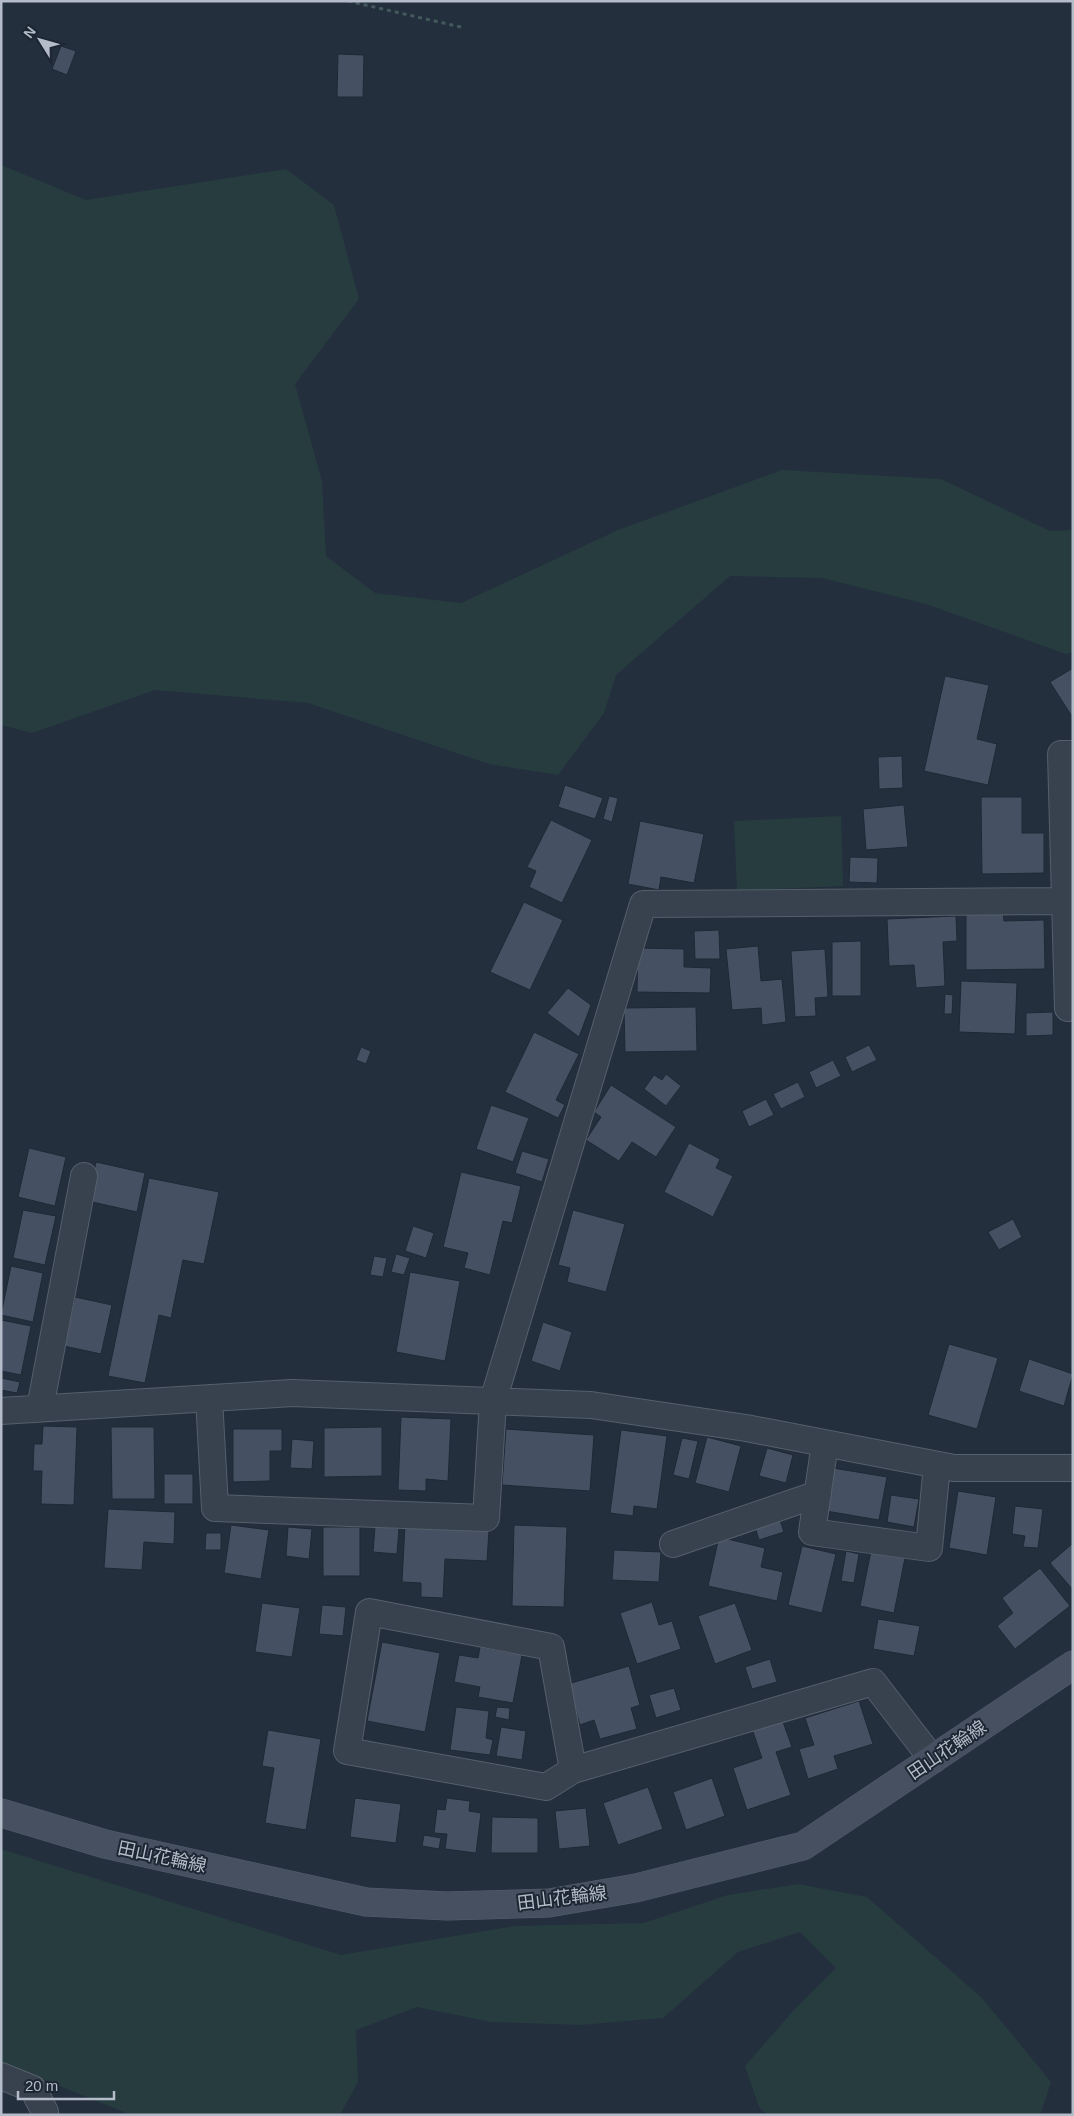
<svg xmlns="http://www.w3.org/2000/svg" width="1074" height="2116" font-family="Arial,'Noto Sans JP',sans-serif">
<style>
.green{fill:#263c3f}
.building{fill:#455162;stroke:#1f2835}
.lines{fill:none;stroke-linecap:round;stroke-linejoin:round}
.minor-casing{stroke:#565f6c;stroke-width:28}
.secondary-casing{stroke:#565f6c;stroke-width:29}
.path{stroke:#44595c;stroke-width:3;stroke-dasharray:4 4;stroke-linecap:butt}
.minor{stroke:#38414e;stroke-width:26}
.secondary{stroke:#465061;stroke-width:28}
.labels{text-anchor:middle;stroke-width:4;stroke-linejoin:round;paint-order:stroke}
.street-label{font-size:18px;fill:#b4bcc9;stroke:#1d2633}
</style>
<rect width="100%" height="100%" fill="#242f3e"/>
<path class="green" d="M1,165l85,35 200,-31 48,36 25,94 -64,85 27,97 4,75 49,37 86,10 157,-73 164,-60 159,9 109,52 23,-1v122l-7,2 -140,-50 -104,-26 -92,-2 -114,99 -12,38 -46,62 -69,-11 -181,-61 -153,-13 -123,43 -31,-8z
M841,816l2,70 -106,5 -3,-70z
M1,1849l340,106 174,-29 129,-3 84,-28 70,-11 69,13 115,101 69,84 -11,33h-272l-9,-8 -14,-41 47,-54 44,-44 -36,-36 -62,20 -75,66 -82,7 -89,-3 -75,-15 -61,23 2,52 -18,33h-209l-130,-53z"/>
<path class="building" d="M61,46l15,5 -9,24 -15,-6z
M338,54l26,1 -1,42h-26z
M1073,668v50l-23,-36z
M945,676l44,9 -12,54 20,5 -9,41 -64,-14z
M902,756l1,32 -24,1 -1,-32z
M565,785l38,13 -8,21 -37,-12z
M609,796l9,2 -6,24 -9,-3z
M981,797h41v36h22v40l-62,1z
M904,805l4,42 -42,3 -3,-41z
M551,820l41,20 -30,63 -33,-16 7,-16 -9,-4z
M640,821l64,13 -10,49 -33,-6 -2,13 -31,-6z
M850,857l28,1 -1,25 -28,-1z
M524,902l39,18 -33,70 -40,-18z
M966,911h37l1,10 40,-1 1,49 -79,1z
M956,916l1,25 -14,1 2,44 -29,2 -2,-23 -25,1 -2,-47z
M719,930l1,29h-25l-1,-28z
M861,941v55h-29v-54z
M758,946l3,35 21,-2 4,43 -24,3 -1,-17 -29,2 -6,-61z
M638,948l46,1v18l27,1 -1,25 -73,-1z
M825,949l3,48 -13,1 1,18 -21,1 -4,-66z
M961,981l56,2 -2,51 -56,-2z
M568,988l23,17 -12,32 -32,-24z
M945,994l8,1 -1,19h-8z
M696,1007l1,44 -72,1 -1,-44z
M1053,1012v23l-27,1v-23z
M534,1032l45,22 -23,46 9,5 -7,13 -53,-26z
M869,1045l8,15 -25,12 -7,-15z
M361,1047l10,4 -5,13 -10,-4z
M833,1060l8,16 -25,12 -7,-16z
M666,1074l15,12 -15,20 -22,-17 10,-14 8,5z
M798,1082l7,15 -24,12 -8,-15z
M611,1085l65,42 -20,30 -24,-15 -13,19 -33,-21 15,-23 -7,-5z
M766,1099l8,16 -25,12 -7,-16z
M491,1105l38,13 -16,44 -37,-13z
M689,1143l31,16 -4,9 17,8 -20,41 -49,-25z
M29,1148l37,9 -11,49 -37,-9z
M522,1151l27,8 -7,23 -27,-9z
M96,1162l49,11 -8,39 -49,-11z
M461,1172l60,14 -9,37 -9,-2 -13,54 -26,-7 4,-15 -25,-6z
M149,1178l70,14 -15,72 -21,-4 -12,58 -12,-3 -14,68 -37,-7z
M23,1210l33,6 -11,49 -32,-7z
M573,1210l52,14 -19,68 -39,-10 3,-14 -12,-3z
M1013,1219l9,18 -23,13 -11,-18z
M413,1226l21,7 -8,25 -21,-7z
M396,1254l14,4 -6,17 -13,-3z
M374,1256l13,2 -4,19 -13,-2z
M11,1266l32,7 -10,49 -32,-7z
M410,1272l50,9 -15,80 -49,-9z
M75,1297l37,8 -11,49 -37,-8z
M1,1320l30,6 -10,49 -20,-4z
M543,1322l29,10 -12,39 -29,-10z
M949,1344l49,14 -21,71 -49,-14z
M1029,1359l44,15 -9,32 -45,-15z
M1,1378l19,4 -3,11 -16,-3z
M401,1417l50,2 -3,62 -22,-2v12l-28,-1z
M43,1426l34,1 -3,78 -33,-1 1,-33h-9l1,-27h8z
M111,1427h43l1,72h-43z
M382,1427v49l-58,1v-49z
M233,1429h49v22h-12v30l-37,1z
M506,1429l88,6 -4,56 -88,-6z
M621,1430l46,6 -10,73 -23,-3 -1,10 -23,-3z
M707,1437l34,9 -12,46 -34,-9z
M682,1438l16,3 -9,38 -16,-4z
M292,1439l22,2 -2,28 -22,-1z
M767,1448l26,7 -7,28 -27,-7z
M833,1468l54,9 -8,43 -53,-9z
M164,1474h29v30h-29z
M958,1491l38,6 -9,58 -38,-7z
M891,1495l28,4 -5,28 -27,-5z
M1015,1506l28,3 -5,39 -15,-1 2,-11 -13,-2z
M108,1509l67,3 -1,32 -30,-2 -2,28 -38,-2z
M779,1517l5,15 -25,8 -5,-16z
M231,1525l38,5 -8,49 -37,-6z
M405,1525l84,5 -2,31 -42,-2 -2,39 -22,-1v-14l-19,-1z
M514,1525l53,2 -3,80 -52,-1z
M288,1527l24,2 -3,30 -23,-3z
M323,1527h37v49h-37z
M375,1527l24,1 -2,26 -24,-2z
M206,1533h15v17h-16z
M719,1537l46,11 -4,19 22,5 -6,29 -69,-15z
M1073,1543v47l-23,-27z
M802,1546l34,8 -14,59 -34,-8z
M614,1550l47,2 -2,30 -47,-2z
M846,1551l13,3 -5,29 -13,-2z
M871,1551l34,7 -11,55 -34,-7z
M1040,1568l30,38 -55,43 -18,-23 16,-13 -11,-15z
M652,1602l7,23 13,-4 9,28 -44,15 -17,-51z
M262,1603l38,5 -8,49 -37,-5z
M735,1603l17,47 -37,14 -17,-48z
M322,1605l24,2 -3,29 -24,-2z
M878,1619l42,7 -6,30 -41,-7z
M382,1642l58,11 -15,79 -58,-11z
M480,1647l42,8 -9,48 -35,-6 2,-10 -26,-5 5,-27 19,3z
M770,1659l7,23 -25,7 -7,-22z
M629,1666l11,39 -9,3 6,21 -37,10 -6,-19 -14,5 -12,-41z
M674,1688l7,22 -25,8 -7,-23z
M859,1701l14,43 -39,12 4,13 -30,10 -9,-30 15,-4 -9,-27z
M456,1707l33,4 -3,27 7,2 -3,15 -40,-5z
M497,1707l13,1 -1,12 -14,-3z
M782,1719l10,28 -16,5 15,43 -44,15 -14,-42 29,-10 -10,-29z
M501,1727l25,4 -4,29 -26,-4z
M268,1730l53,9 -15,91 -41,-7 9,-55 -12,-2z
M712,1778l13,38 -39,14 -13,-38z
M648,1787l15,42 -45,16 -15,-42z
M355,1798l46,6 -5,39 -46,-6z
M447,1798l23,3 -1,10 12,2 -5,40 -31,-4 2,-15 -13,-1 3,-24 8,1z
M586,1808l4,38 -31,3 -4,-38z
M492,1817l46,1v35h-47z
M424,1835l17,3 -2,11 -17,-3z"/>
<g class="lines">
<defs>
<path id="minor" d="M1068,1008l-7,-254h12
M209,1398l6,110 271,10 7,-117 150,-497 422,-3
M40,1408l44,-232
M1,1411l291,-18 299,12 155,23 208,40h119
M825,1443l-13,89 117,16 8,-83
M673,1544l145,-50
M573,1770l-27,17 -199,-36 22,-139 182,35 22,123 300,-88 60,78
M1,2076l32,13 12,23v3"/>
<path id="secondary" d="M1,1813l104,31 261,58 81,4 102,-3 87,-15 167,-42 270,-181"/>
</defs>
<use href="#minor" class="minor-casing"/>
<use href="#secondary" class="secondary-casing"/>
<path class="path" d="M348,1l117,27"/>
<use href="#minor" class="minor"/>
<use href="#secondary" class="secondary"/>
</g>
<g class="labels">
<g class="street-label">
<text transform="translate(947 1750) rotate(-34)" y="6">田山花輪線</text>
<text transform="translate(162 1857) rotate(12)" y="6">田山花輪線</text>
<text transform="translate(562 1898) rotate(-7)" y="6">田山花輪線</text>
</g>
</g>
<rect width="1074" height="2116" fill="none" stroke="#b4bcc9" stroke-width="5"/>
<g transform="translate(40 40) rotate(307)" stroke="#1d2633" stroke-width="4" paint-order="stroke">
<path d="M0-4L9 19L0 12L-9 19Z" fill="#b4bcc9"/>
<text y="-8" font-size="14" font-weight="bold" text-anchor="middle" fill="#b4bcc9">N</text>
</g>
<path d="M18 2091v8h96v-8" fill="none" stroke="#b4bcc9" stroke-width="2.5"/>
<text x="25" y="2091" font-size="15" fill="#b4bcc9" stroke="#1d2633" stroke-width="4" paint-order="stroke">20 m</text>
</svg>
